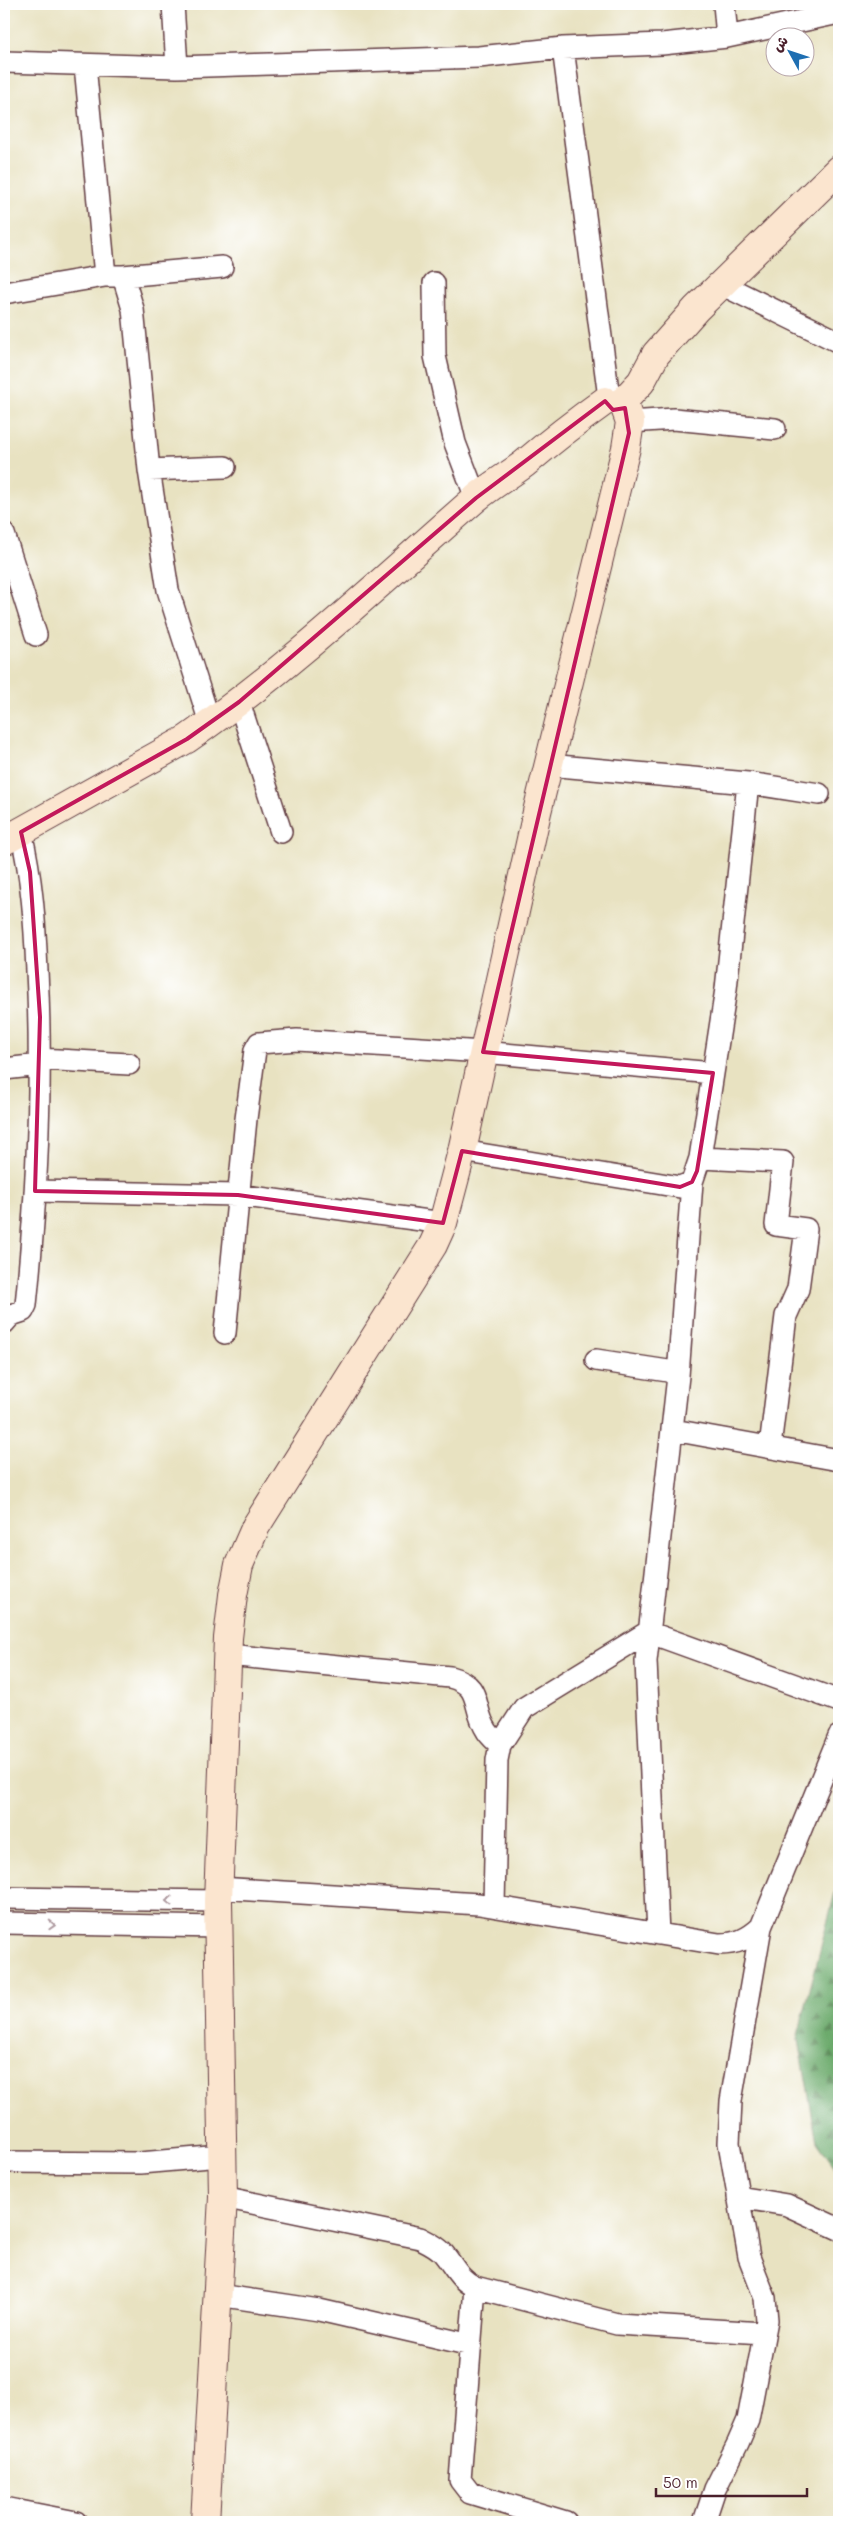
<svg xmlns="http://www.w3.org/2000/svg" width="843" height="2526" font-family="Mali,'Playpen Sans Arabic',sans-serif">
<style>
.forest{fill:url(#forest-firs);stroke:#5b644c}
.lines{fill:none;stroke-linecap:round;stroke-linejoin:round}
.street-casing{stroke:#623c42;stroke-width:24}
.secondary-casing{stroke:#623c42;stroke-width:30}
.street{stroke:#fff;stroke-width:21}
.secondary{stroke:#fbe5cf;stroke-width:28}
.oneway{stroke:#ae9aa0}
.marked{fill:none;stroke:#c2185b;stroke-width:4;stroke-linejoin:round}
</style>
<defs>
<pattern id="forest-firs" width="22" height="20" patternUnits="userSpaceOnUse" patternTransform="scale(1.25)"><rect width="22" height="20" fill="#6caa6c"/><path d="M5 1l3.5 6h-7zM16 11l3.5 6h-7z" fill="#5b8a59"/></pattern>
</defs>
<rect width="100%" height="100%" fill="#fff"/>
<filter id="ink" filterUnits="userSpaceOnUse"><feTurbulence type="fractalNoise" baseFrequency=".02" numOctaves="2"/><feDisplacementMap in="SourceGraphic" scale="10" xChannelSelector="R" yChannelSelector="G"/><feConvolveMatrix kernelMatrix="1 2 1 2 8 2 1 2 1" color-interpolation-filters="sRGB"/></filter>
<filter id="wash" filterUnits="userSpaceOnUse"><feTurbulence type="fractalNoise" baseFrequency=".0096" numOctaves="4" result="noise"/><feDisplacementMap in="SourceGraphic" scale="20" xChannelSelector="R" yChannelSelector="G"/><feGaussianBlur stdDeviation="1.12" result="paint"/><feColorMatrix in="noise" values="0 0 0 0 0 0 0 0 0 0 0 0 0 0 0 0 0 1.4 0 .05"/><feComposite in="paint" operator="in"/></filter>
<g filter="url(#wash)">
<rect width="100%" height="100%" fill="#e8e2c1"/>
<path class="forest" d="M839,1877v296l-22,-31 -19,-107z"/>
</g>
<g filter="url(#ink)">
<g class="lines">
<defs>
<path id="street" d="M173,4l4,63
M724,4l3,33
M563,48l45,342
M4,62l173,5 302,-10 84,-9 99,-4 65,-7 112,-24
M85,65l20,211
M123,276l99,-9
M434,283l1,73 20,87 21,55
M721,284l118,58
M4,293l101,-17h18l10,33 16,161 19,120 42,133
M630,422l44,-3 101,10
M149,470l76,-3
M4,534l32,101
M239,702l42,130
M548,765l200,18 71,11
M40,1059l89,5
M4,1069l36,-4
M462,1151l218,36 12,-5 8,-24 26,-169 22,-206
M700,1158l83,4 -7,63 30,4 -8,60 -12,27 -16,131
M35,1191l203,4 205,28
M4,1323l7,-8 12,-4 3,-6c11,-111 17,-222 11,-334 -2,-47 -5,-93 -16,-139
M225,1333l21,-214 9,-69 4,-7 38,-3 186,12 230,21
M596,1360l72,11 10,5 -32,285 12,273
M678,1376l14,-194
M673,1430l166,30
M228,1655l222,22c34,9 21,30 37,54 3,5 9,10 13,14
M219,1888l260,16 240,40c18,0 29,-5 42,-17l78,-191
M4,1898l214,3
M494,1906l3,-146 3,-15 24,-37 124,-76 191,69
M4,1923l215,4
M4,2162l136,1 81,-7
M223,2197l197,41c8,4 17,8 23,15 11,13 16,27 32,34l142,37 146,9
M738,2197l49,8 52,24
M475,2287l-15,193 10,13 96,29
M218,2295l101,15 152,35
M4,2508l72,14
M704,2522l11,-33 23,-46 10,-23 19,-100 -2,-22 -16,-41 -20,-114 2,-42 30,-174"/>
<path id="secondary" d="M628,396l13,-14 15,-28 40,-45 143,-140
M4,841l183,-102c103,-71 194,-158 288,-240 15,-13 33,-23 49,-35 26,-22 53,-43 81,-63
M205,2522l18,-325 -5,-296 10,-263 5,-43 6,-30 17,-39 177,-281 10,-22 19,-72 75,-339 89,-364 4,-26 -5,-14"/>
</defs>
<use href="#street" class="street-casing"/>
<use href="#secondary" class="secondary-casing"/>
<use href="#street" class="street"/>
<use href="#secondary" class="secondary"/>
</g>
<defs><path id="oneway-chevron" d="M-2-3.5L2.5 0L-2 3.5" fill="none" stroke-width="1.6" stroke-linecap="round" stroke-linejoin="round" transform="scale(1.25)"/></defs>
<g class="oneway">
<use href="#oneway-chevron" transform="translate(169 1901) rotate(-179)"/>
<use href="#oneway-chevron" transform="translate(52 1925) rotate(2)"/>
</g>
</g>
<path class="marked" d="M605,401l8,9 12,-2 4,25 -146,619 230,21 -16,98 -5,11 -12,5 -218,-36 -19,72 -205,-28 -203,-4 5,-174 -10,-145 -9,-40 166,-93 52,-37 237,-204z"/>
<rect width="843" height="2526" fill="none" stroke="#fff" stroke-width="20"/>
<g transform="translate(790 52) rotate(310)"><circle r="24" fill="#ffffff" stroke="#b7a5aa"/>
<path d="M0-4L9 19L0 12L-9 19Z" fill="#1f6fb2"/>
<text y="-8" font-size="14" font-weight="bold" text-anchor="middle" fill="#4a1f2b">ش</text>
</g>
<path d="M656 2488v8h151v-8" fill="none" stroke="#4a1f2b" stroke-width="2.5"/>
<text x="663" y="2488" font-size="15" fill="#4a1f2b" stroke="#ffffff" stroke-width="4" paint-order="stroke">50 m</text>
</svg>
